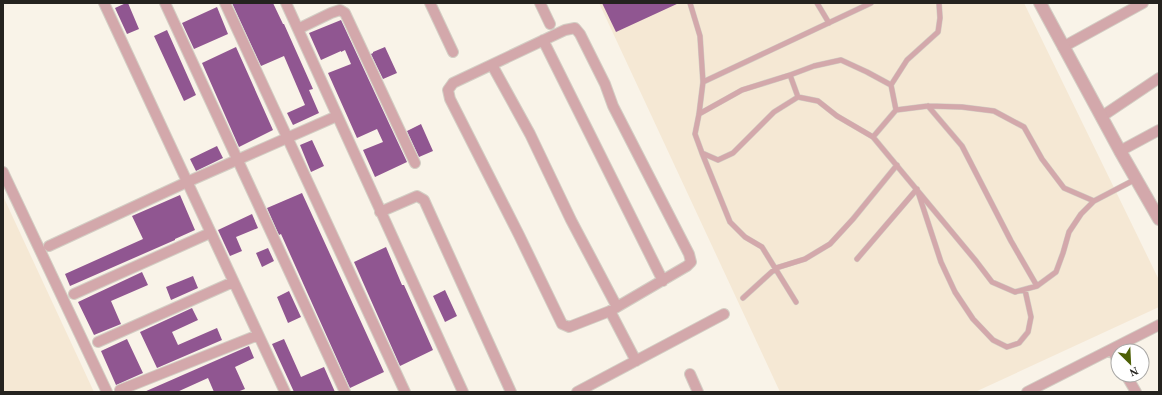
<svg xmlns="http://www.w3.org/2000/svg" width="1162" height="395" font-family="Georgia,serif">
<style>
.industrial{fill:#f5e8d4}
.building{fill:#905691}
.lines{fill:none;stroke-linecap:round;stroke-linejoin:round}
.service-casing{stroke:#d3cec4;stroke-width:6}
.minor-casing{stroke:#d3cec4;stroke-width:12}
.tertiary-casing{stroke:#d3cec4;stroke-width:14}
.service{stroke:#d3a8ab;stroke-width:5}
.minor{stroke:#d3a8ab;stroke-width:10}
.tertiary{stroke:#d3a8ab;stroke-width:12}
</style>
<rect width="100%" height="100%" fill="#f9f3e8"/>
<path class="industrial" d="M599,3h425l135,277v27l-184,85h-195z
M3,196l91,196h-91z"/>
<path class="building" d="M126,3h2l11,26 -12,5 -12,-26z
M232,3h41l10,21h1l29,65 -4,1 10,23 -26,12 -6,-12 18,-8 -21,-49 -23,10z
M602,3h77l-63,29z
M217,7l11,27 -34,15 -12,-26z
M341,20l66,142 -32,15 -12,-27 20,-8 -6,-13 -20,9 -29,-65 23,-9 -6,-14 -4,2v-1l-20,9 -12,-27z
M167,30l29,65 -12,6 -30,-65z
M236,47l37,83 -34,17 -37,-84z
M385,47l12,26 -14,6 -12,-25 2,-1v-1z
M421,124l12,27 -14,6 -12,-26z
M312,140l12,26 -13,6 -11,-27z
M217,146l6,12 -27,13 -6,-12z
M302,193l82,179 -34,16 -69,-154 -2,1 -12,-27z
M180,195l15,35 -20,9v1l-105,46 -5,-12 78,-35 -11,-23z
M252,214l6,14 -22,9 6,14 -12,5 -12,-26z
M386,247l16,38h2l29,65 -33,16 -46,-104z
M268,248l6,13 -12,6 -6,-14z
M142,272l6,13 -37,16 10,23 -27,11 -16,-33z
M193,276l5,12 -27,12 -5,-13z
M445,290l12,26 -12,6 -12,-26z
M289,291l12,26 -13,6 -11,-26z
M192,308l6,12 -26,12 6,13 39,-17 5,12 -65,28 -17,-36z
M127,339l16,34 -27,12 -15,-34z
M284,339l17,38 23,-10 11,25h-41l-22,-48z
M249,346l5,12 -19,9 10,22 -8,3h-23l-6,-14 -31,14h-33z"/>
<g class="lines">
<defs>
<path id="service" d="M690,3l10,33 3,46 -4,32 -4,20 7,19 16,7 15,-7 41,-41 24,-15 20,4 19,15 36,21 103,124 16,21 23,10 22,-6 19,-14 7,-19 6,-21 12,-18 13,-13 42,-22
M817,3l12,20
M790,75l8,22
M703,82l168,-79
M928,106l34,40 49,95 26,45
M896,110l-5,-25 16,-25 31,-28 2,-14 -1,-15
M699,114l43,-24 48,-15 24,-9 27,-6 26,12 24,13
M873,137l23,-27 32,-4 34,1 32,4 30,16 18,32 22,29 30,13
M702,153l28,69 15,15 17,10 34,55
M918,192l23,70 14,30 18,27 20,21 14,7 12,-4 9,-11 3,-15 -6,-27
M857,259l60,-70
M743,298l33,-30 29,-9 25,-15 23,-25 44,-54"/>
<path id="minor" d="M104,3l181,389
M165,3l180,389
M225,3l180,389
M286,3l177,389
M430,3l23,49
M540,3l10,21
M298,29l33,-16 9,-3 5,3 70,150
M543,40l120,241
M1063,47l80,-44
M492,65l38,69 41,86 46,87
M1101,117l58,-39
M1120,151l39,-21
M3,172l104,220
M380,212l37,-16 7,4 87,192
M49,246l138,-64 150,-66
M74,294l136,-61
M610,311l-41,16 -7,-3 -43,-89 -69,-136 -2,-9 5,-7 112,-53 10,-2 5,6 25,50 8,22 76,148 2,8 -4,4 -77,45 26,50
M98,342l135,-60
M1112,350l6,11
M690,374l8,18
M1126,375l10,17
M120,390l138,-55
M577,392l147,-78
M1027,392l132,-67"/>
<path id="tertiary" d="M1040,3l80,148 39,68"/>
</defs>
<use href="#service" class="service-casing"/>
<use href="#minor" class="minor-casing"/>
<use href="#tertiary" class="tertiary-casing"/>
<use href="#service" class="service"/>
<use href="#minor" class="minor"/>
<use href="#tertiary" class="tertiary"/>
</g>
<rect width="1162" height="395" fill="none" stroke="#25231f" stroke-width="8"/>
<g transform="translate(1130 363) rotate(156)"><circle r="19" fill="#ffffff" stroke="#a8a7a5"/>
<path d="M0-3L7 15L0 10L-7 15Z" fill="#4e6006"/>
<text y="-6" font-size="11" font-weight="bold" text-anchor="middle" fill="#25231f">N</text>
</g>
</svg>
